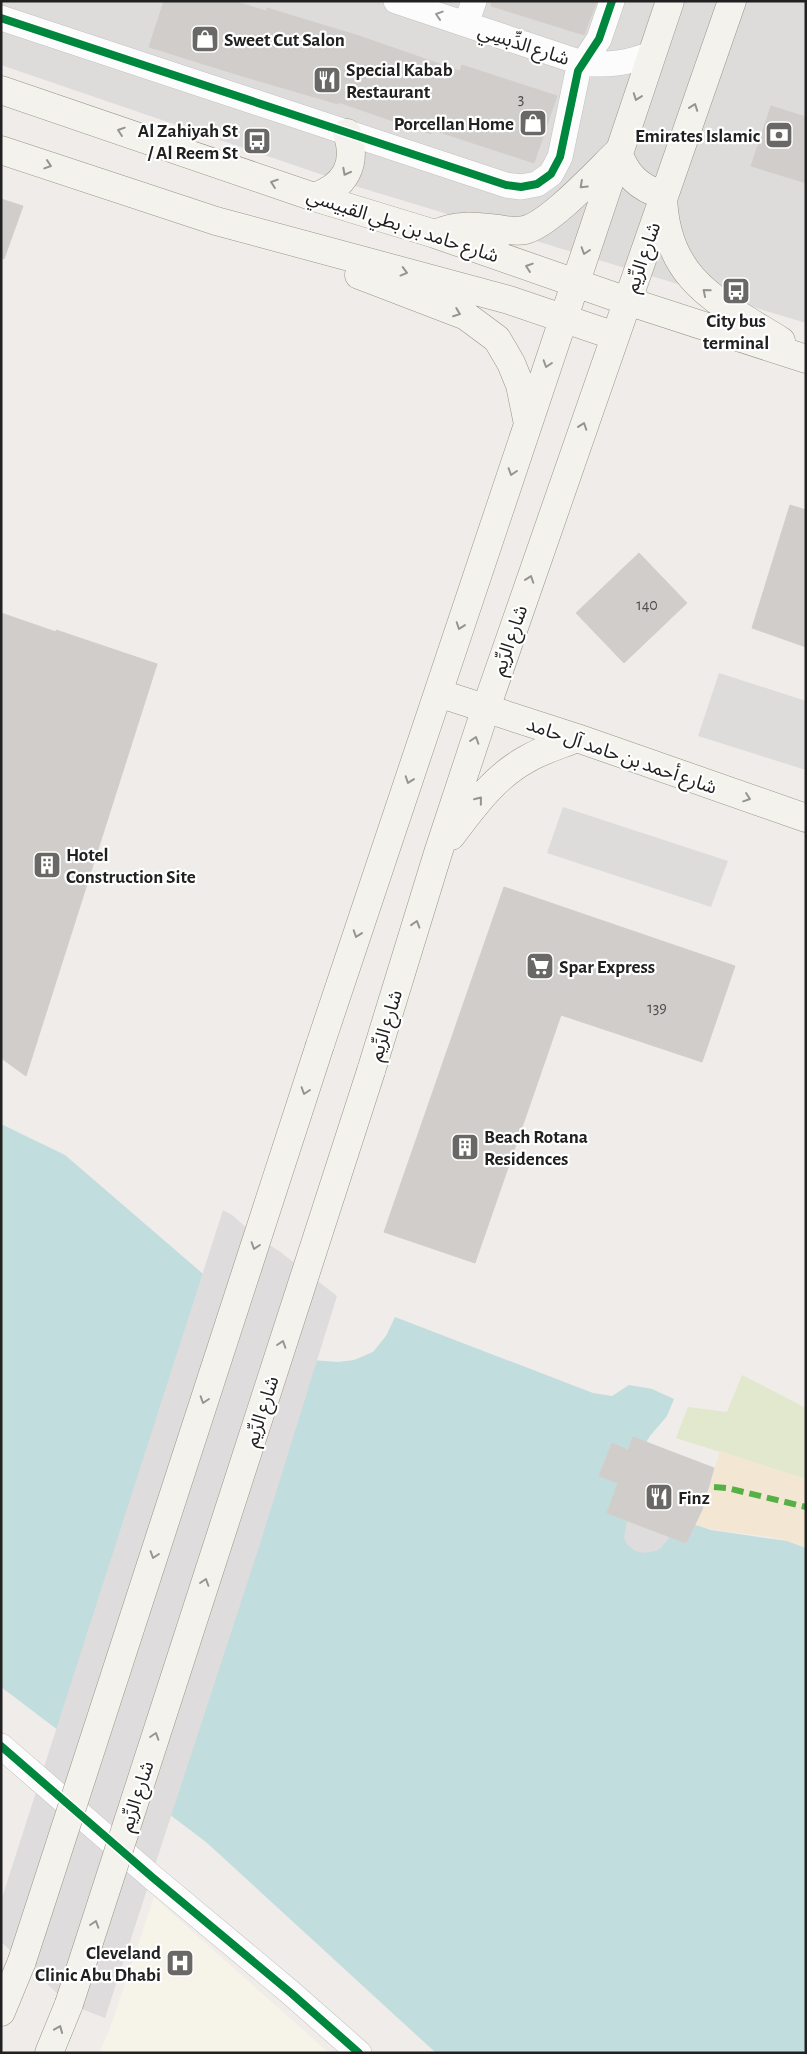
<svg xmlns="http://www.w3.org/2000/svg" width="807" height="2054" font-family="'Alegreya Sans','Noto Sans Arabic',sans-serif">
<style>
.residential{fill:#dedcdb}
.education{fill:#f6f3e8}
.religious{fill:#dddcdb}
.grass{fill:#e1e8cd}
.sand{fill:#f3e6d3}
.water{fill:#c2dddd}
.pier{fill:#dedcdc}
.building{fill:#d0cdcb;stroke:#d2cecc}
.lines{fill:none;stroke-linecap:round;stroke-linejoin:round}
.street-casing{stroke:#c2c1c0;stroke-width:26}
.secondary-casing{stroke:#989584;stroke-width:29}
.street{stroke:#fdfcfc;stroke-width:25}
.secondary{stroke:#f3f2ed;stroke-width:28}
.secondary-bridge-casing{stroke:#989584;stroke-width:29;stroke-linecap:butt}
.secondary-bridge{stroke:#f3f2ed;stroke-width:28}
.quiet{stroke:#55b145;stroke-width:6;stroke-dasharray:12 6;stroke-linecap:butt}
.cycleway-casing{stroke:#fff;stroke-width:11}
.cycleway{stroke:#00873e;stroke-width:8}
.oneway{stroke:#9a9999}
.oneway2{stroke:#949491}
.labels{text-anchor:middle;stroke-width:4.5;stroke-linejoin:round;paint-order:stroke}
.number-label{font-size:16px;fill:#4d4c4c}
.poi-label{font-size:19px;font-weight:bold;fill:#212121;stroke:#fff;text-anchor:start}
.street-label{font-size:19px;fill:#212121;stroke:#fff}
</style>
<rect width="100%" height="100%" fill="#efecea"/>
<path class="residential" d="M1,1h805v322l-451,-137 -354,-121z"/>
<path class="education" d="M154,1897l175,156h-230l11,-25z"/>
<path class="religious" d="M306,1h65l179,60 -5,20z
M757,1h49v102l-72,-24z
M1,25l324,108 -7,22 -317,-106z
M761,175l45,14v64l-64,-20z
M719,673l87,28v69l-108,-34z
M563,807l165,54 -17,46 -164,-54z"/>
<path class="grass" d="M742,1375l64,33v71l-130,-41 12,-31 39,5z"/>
<path class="sand" d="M720,1451l86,28v69c-35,-17 -76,-12 -112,-23l8,-15z"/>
<path class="water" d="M1,1124l64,31 137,118 45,52 38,33 53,4 16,-2 19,-8 13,-16 9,-19 198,76 19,3 17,-11 23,4 22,10 -7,17 -17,20 -12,21 36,61 37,12 76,11 19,7v505h-370l-230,-211 -205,-155z"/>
<path class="pier" d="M223,1210l9,5 25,22 22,14 58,45 -77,248 -155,474 -36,-14 -68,-62v-41z
M633,1437l61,87 8,-14 -16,33 -16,-6 -9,11 -5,3 -12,2 -9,-2 -8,-7 -3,-7 3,-16 -20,-8 11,-30 -19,-7 13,-33 16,6z"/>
<path class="building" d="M164,1h70l32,10 1,-3 92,28 101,35 2,-6 95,31 -23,67 -101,-33 -2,4 -93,-32v2l-96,-28 -93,-29z
M491,1h106l-13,34 -93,-29z
M771,106l35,11v66l-55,-17z
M1,199l22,7 -19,53 -3,-1z
M790,505l16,5v137l-54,-19z
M639,553l48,50 -63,60 -48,-50z
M1,613l55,19v-2l101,34 -131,412 -25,-18z
M504,887l231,79 -33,96 -141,-47 -86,248 -91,-31z
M633,1437l81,31 -12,42 -16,33 -79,-30 11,-30 -19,-7 13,-33 16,7z"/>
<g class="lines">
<defs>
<path id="street" d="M396,1l186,62c26,3 47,0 71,-10
M1,18l505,167 15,2 16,-3 14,-10 9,-17 18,-86 21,-32 13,-38
M466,24l8,-23
M1,1746l151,131 139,116 68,60"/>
<path id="secondary" d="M1,90l313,107 121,37 192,67 179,58
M1,150l215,71 293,79 106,36
M314,197c31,-10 44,-33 33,-64
M435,234c21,-10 40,-8 63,-5 8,1 18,3 27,1 26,-7 72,-58 93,-78 8,23 21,36 45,43 2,85 54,106 118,146
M359,275l107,41 31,23 14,24 9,22 8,39
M438,693l139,45 229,80
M451,836c22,-29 43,-59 76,-77 15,-9 33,-14 50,-21
M320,1045l350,-1044
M371,1071l67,-218 48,-145 246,-707
M1,2012l21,-51
M49,2053l20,-49"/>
</defs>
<use href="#street" class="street-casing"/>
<use href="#secondary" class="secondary-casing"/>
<use href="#street" class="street"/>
<use href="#secondary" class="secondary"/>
<defs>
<path id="secondary-bridge" d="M22,1961l298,-916
M69,2004l302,-933"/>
</defs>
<use href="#secondary-bridge" class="secondary-bridge-casing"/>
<use href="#secondary-bridge" class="secondary-bridge"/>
<path class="quiet" d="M714,1487l13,1 79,19"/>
<defs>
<path id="cycleway" d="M1,18l505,167 15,2 16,-3 14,-10 9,-17 18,-86 21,-32 13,-38
M1,1746l151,131 139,116 68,60"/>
</defs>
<use href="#cycleway" class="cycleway-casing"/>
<use href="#cycleway" class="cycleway"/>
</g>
<defs><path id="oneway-chevron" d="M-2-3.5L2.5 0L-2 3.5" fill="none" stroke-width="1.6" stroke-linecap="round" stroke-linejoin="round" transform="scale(1.25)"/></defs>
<use class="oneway" href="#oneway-chevron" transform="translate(439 15) rotate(-162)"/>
<g class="oneway2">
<use href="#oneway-chevron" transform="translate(637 97) rotate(110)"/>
<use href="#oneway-chevron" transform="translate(694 107) rotate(-70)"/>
<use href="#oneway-chevron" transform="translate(121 131) rotate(-161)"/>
<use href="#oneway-chevron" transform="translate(48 165) rotate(18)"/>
<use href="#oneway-chevron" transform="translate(346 172) rotate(118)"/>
<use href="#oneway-chevron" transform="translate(274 183) rotate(-161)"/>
<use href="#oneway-chevron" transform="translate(583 185) rotate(137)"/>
<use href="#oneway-chevron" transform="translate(585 251) rotate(108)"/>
<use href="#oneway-chevron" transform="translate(529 267) rotate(-161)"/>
<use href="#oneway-chevron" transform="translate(404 272) rotate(15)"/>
<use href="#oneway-chevron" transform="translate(706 292) rotate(-140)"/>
<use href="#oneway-chevron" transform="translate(457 313) rotate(21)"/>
<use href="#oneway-chevron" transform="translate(547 364) rotate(108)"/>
<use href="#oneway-chevron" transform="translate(583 426) rotate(-71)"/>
<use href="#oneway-chevron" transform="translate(512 472) rotate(108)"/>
<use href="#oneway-chevron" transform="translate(530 579) rotate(-71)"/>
<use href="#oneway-chevron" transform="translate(460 626) rotate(109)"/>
<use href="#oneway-chevron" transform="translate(475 740) rotate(-72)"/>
<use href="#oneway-chevron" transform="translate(409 780) rotate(109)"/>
<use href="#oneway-chevron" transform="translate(747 798) rotate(19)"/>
<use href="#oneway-chevron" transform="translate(479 800) rotate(-51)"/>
<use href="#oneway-chevron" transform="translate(416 924) rotate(-73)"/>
<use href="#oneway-chevron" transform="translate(357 934) rotate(109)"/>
<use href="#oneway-chevron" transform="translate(305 1091) rotate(108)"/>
<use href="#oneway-chevron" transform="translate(255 1246) rotate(108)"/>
<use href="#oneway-chevron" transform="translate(282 1344) rotate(-72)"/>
<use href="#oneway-chevron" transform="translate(204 1400) rotate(108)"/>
<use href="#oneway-chevron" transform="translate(154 1555) rotate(108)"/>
<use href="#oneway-chevron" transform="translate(205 1582) rotate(-72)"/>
<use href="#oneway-chevron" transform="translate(155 1736) rotate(-72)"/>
<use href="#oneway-chevron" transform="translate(95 1924) rotate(-72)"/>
<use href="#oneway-chevron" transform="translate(59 2029) rotate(-68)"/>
</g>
<defs>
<symbol id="shop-square" viewBox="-11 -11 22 22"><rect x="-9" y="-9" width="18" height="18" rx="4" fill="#696867" stroke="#fff"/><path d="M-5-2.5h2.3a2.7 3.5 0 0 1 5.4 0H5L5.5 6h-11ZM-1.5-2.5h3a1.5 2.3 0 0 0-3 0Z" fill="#fff"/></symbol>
<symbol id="restaurant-square" viewBox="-11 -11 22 22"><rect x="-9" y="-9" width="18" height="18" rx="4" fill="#696867" stroke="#fff"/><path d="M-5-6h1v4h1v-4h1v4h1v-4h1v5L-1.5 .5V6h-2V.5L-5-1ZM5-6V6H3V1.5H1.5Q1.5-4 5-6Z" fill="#fff"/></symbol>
<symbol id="bank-square" viewBox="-11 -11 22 22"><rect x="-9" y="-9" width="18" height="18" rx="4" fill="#696867" stroke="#fff"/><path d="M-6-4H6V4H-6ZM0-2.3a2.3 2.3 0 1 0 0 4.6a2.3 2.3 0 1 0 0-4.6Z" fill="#fff"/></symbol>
<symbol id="bus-square" viewBox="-11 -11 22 22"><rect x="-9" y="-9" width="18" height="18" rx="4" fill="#696867" stroke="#fff"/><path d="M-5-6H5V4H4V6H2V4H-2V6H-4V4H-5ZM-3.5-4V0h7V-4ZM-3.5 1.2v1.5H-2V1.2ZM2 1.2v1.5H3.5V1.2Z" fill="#fff"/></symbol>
<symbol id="building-square" viewBox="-11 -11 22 22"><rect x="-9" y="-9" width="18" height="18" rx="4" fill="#696867" stroke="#fff"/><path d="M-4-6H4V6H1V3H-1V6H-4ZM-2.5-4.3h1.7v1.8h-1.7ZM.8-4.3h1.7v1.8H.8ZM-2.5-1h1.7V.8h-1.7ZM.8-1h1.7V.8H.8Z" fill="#fff"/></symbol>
<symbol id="supermarket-square" viewBox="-11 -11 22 22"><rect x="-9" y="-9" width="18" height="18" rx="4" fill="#696867" stroke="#fff"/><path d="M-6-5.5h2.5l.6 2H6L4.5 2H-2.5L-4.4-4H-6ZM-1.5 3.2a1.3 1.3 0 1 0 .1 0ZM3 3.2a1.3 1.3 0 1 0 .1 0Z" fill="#fff"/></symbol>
<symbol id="hospital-square" viewBox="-11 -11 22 22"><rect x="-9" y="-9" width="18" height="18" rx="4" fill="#696867" stroke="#fff"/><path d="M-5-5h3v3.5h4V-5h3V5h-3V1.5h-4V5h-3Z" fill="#fff"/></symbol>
</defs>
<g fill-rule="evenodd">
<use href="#shop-square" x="189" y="23" width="32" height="32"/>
<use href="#restaurant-square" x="311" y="64" width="32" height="32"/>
<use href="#shop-square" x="517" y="107" width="32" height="32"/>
<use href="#bank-square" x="763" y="119" width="32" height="32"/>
<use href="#bus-square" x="241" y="125" width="32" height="32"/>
<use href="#bus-square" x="720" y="275" width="32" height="32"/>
<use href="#building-square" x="31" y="849" width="32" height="32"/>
<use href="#supermarket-square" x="524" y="950" width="32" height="32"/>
<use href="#building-square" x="449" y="1131" width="32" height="32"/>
<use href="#restaurant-square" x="643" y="1481" width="32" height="32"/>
<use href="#hospital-square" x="164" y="1947" width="32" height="32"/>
</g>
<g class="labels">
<g class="number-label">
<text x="521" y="104">3</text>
<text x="647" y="610">140</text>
<text x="657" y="1013">139</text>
</g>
<g class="poi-label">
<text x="224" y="46">Sweet Cut Salon</text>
<text x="346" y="76">Special Kabab<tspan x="346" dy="22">Restaurant</tspan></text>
<text x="514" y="130" text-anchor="end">Porcellan Home</text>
<text x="238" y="137" text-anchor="end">Al Zahiyah St<tspan x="238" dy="22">/ Al Reem St</tspan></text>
<text x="760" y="142" text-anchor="end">Emirates Islamic</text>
<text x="736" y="327" text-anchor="middle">City bus<tspan x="736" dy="22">terminal</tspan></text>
<text x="66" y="861">Hotel<tspan x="66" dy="22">Construction Site</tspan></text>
<text x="559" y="973">Spar Express</text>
<text x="484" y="1143">Beach Rotana<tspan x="484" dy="22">Residences</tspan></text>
<text x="678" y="1504">Finz</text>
<text x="161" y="1959" text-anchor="end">Cleveland<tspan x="161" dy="22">Clinic Abu Dhabi</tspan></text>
</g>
<g class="street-label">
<text transform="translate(524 44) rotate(18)" y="7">شارع الدِّبسِي</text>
<text transform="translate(403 225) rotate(18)" y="7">شارع حامد بن بطي القبيسي</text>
<text transform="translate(642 257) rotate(-71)" y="7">شارع الرِّيم</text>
<text transform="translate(509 640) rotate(-71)" y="7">شارع الرِّيم</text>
<text transform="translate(622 755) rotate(19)" y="7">شارع أحمد بن حامد آل حامد</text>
<text transform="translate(385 1025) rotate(-73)" y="7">شارع الرِّيم</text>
<text transform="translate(261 1411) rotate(-72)" y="7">شارع الرِّيم</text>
<text transform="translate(136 1796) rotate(-72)" y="7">شارع الرِّيم</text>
</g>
</g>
<rect width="807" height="2054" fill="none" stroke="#212121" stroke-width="5"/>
</svg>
